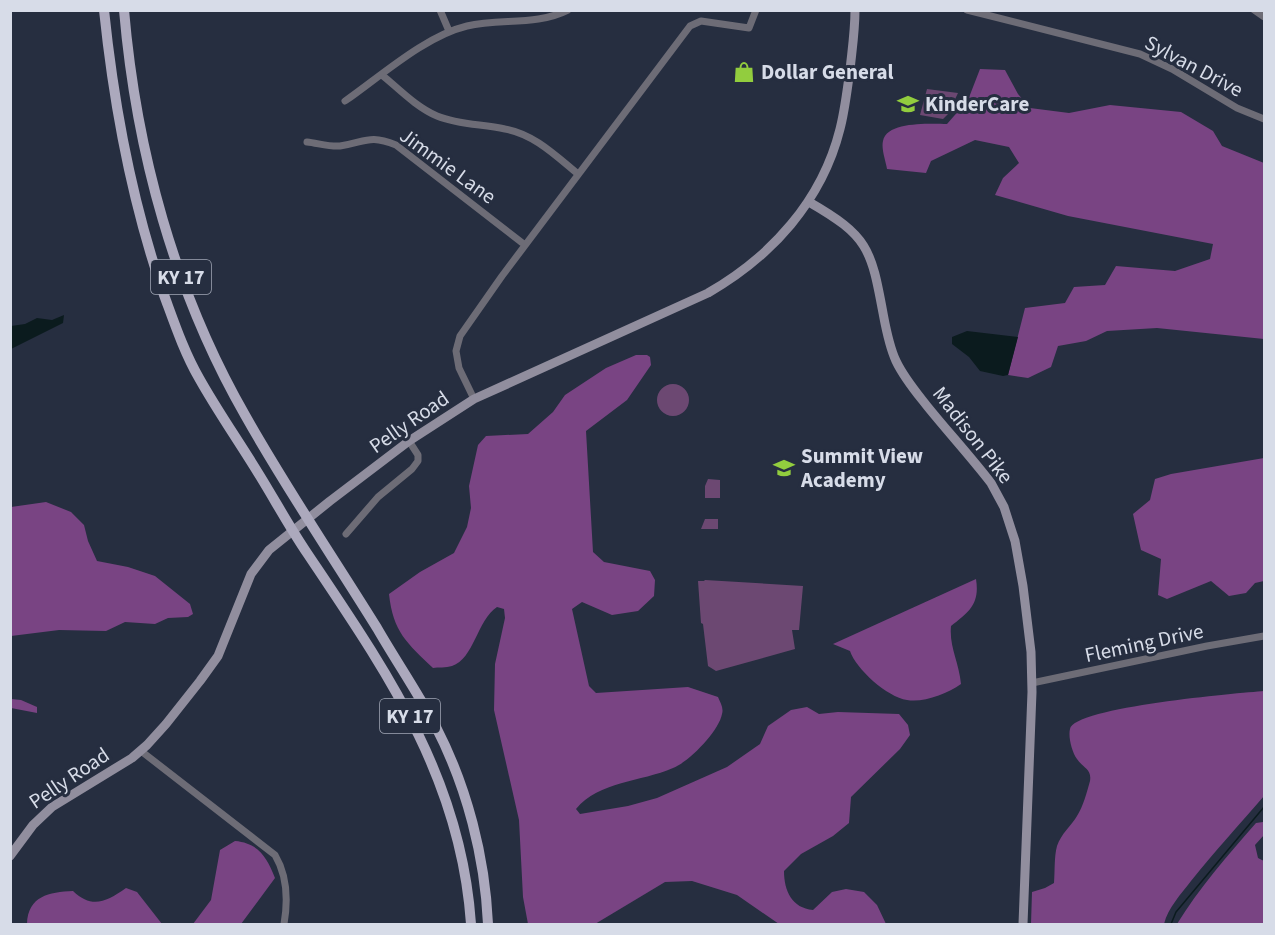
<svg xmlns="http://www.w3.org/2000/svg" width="1275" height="935" font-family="'Source Sans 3',sans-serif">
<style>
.green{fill:#6c4872}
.forest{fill:#794483}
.water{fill:#0b1b1e}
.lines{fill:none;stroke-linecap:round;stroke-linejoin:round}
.stream{stroke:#0b1b1e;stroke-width:1.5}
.street{stroke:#6d6c76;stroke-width:7}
.secondary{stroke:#918e9e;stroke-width:9}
.primary{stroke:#aca9bd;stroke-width:10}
.labels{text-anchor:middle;stroke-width:6;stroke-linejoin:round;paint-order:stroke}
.shield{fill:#262e40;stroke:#a2a8b6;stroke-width:1.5}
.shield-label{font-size:20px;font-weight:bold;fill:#d7dce8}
.street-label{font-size:21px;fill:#d7dce8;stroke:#262e40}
.poi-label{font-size:21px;font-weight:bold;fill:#d7dce8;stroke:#262e40;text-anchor:start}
</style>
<rect width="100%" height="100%" fill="#262e40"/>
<path class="green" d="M927,89l31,4 -10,21 -5,5 -23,-4z
M657 400a16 16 0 1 1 32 0a16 16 0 1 1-32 0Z
M708,479l12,1v18h-15v-12z
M705,519h13v10h-17z
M705,580l98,6 -4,44h-7l3,19 -79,22 -8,-5 -5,-42 -2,-1 -3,-42h6z"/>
<path class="forest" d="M980,69l25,1 13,24 12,14 39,5 41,-8 71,7 32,19 9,15 42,17v176l-107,-11 -50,3 -21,10 -28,5 -7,21 -23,11 -20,-3 17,-67 40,-5 9,-16 31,-2 11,-19 59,5 35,-12 3,-15 -145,-28 -73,-21 8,-17 16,-15 -10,-16 -34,-7 -44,21 -5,12 -39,-4c-1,-7 -6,-20 -4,-28 4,-20 48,-17 64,-17l21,-24z
M636,355h11l3,2 1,8 -24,35 -41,31 7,121 11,10 46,9 5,9 -1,16 -16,15 -26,4 -30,-13 -10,7 17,77 7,7 92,-6 30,10c2,5 6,11 4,17 -3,17 -33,48 -49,54 -32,14 -74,13 -97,41l4,5 48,-8 29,-8 70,-31 33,-23 8,-18 23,-16 16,-3 12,7 19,-2 61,2 9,11 2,10 -10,14 -49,48 -2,26 -16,13 -32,18 -17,17c0,20 8,37 29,39l19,-18 14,-3 18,3 13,13 9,19h-107l-42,-29 -45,-14 -27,1 -70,42h-67l-5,-27 -4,-77 -25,-110 1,-46 10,-46 -1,-9 -7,-2c-20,13 -23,52 -45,59 -6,2 -14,1 -19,2 -26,-25 -40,-36 -44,-74l31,-22 34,-19 13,-26 4,-19 -2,-22 9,-41 8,-9 42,-2 25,-22 12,-17 41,-27z
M1264,458v123l-9,2 -9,10 -17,3 -18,-15 -44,18 -9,-4 3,-36 -20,-9 -8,-36 17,-14 5,-21 16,-5z
M46,502l25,10 13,13 4,16 9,20 31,6 27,9 35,28 3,10 -5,3 -20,1 -13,6 -30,-2 -19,9 -47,-1 -48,6v-129z
M976,579c4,25 -7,33 -25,47 -2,21 8,36 10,58 -14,10 -38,19 -54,16 -20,-3 -51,-31 -57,-49l-17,-7z
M1264,691v105c-24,28 -50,56 -73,85 -10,13 -23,27 -27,43h-133l1,-32 13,-4 9,-5c1,-12 0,-26 3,-37 4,-12 14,-20 20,-30 6,-9 10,-24 13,-35 2,-12 -7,-13 -13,-22 -5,-7 -9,-22 -7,-30 4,-22 169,-36 194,-38z
M11,699l10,1 16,7v6l-26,-5z
M1263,822l1,13 -9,10 3,13 6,3v63h-87c22,-36 51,-69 79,-101z
M235,841c23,2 32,16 40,37l-34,46h-48l18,-24 9,-50z
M126,888l11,4 25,32h-135c1,-28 22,-32 46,-33 19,18 33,11 53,-3z"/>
<path class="water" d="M64,315l-1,8 -52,26v-23l14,-2 12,-6 15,2z
M967,331l51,6 -10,38 -5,1 -23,-5 -11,-14 -17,-13v-7z"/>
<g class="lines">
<path class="stream" d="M1171,924l5,-12 88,-105"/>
<path class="street" d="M440,10l9,21
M967,10l173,44 32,15 65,39 27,11
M1254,10l10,7
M382,75c17,14 34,32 55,41 22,9 45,8 68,13 29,5 51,27 73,45
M345,101c36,-25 80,-65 122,-75 34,-8 69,0 101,-16
M307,142c10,1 23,5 33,4 26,-4 29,-12 56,-1l129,100
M474,399l-15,-31 -3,-17 4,-15 42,-60 188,-250 11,-5 48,7 7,-18
M346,534l32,-37 34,-28 6,-8v-6l-9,-14
M1032,683l175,-37 57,-10
M141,751l134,104c13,22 13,46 9,69"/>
<path class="secondary" d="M809,202c59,34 62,46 74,111 3,16 6,33 13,48 8,17 20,31 31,45 21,26 44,51 64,77l13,24 11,34 8,45 8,66 1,40 -9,232
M10,856l23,-31 19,-18 80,-49 15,-13 19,-21 34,-43 18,-25 33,-82 18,-24 61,-49 79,-60 65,-42 234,-106c63,-36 114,-92 132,-164 5,-19 7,-39 10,-59 2,-20 5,-39 5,-60"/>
<path class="primary" d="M104,10c10,97 28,193 60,285 10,27 20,57 35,83 19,34 41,65 61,98 16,26 30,52 47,77 79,118 154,224 164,371
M124,10c12,141 51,283 121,405 41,73 88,142 132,213 19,33 41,65 59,99 31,60 49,130 52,197"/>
</g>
<defs>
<symbol id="shop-bare" viewBox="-9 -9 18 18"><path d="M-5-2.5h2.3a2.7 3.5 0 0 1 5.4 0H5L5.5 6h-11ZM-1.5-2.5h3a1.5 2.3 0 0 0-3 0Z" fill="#92cd3e" stroke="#262e40" stroke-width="2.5" paint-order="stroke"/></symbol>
<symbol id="school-bare" viewBox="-9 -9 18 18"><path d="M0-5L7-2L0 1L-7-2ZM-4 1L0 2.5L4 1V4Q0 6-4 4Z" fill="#92cd3e" stroke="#262e40" stroke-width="2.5" paint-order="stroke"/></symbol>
</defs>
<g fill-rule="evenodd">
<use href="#shop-bare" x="729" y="57" width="30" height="30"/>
<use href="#school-bare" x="893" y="89" width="30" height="30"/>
<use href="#school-bare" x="769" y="453" width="30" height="30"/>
</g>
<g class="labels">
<g class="shield">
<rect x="151" y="260" width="60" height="34" rx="4.5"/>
<rect x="380" y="699" width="60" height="34" rx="4.5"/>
</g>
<g class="shield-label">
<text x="181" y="284">KY 17</text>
<text x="410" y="723">KY 17</text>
</g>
<g class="street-label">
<text transform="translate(1194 66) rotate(28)" y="7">Sylvan Drive</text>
<text transform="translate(448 166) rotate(36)" y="7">Jimmie Lane</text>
<text transform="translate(409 422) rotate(-35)" y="7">Pelly Road</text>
<text transform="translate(973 435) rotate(52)" y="7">Madison Pike</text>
<text transform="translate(1144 643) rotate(-12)" y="7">Fleming Drive</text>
<text transform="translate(69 778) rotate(-34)" y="7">Pelly Road</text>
</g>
<g class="poi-label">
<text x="761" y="79">Dollar General</text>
<text x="925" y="111">KinderCare</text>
<text x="801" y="463">Summit View<tspan x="801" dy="24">Academy</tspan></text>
</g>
</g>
<rect width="1275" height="935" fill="none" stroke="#d7dce8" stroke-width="24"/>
</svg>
